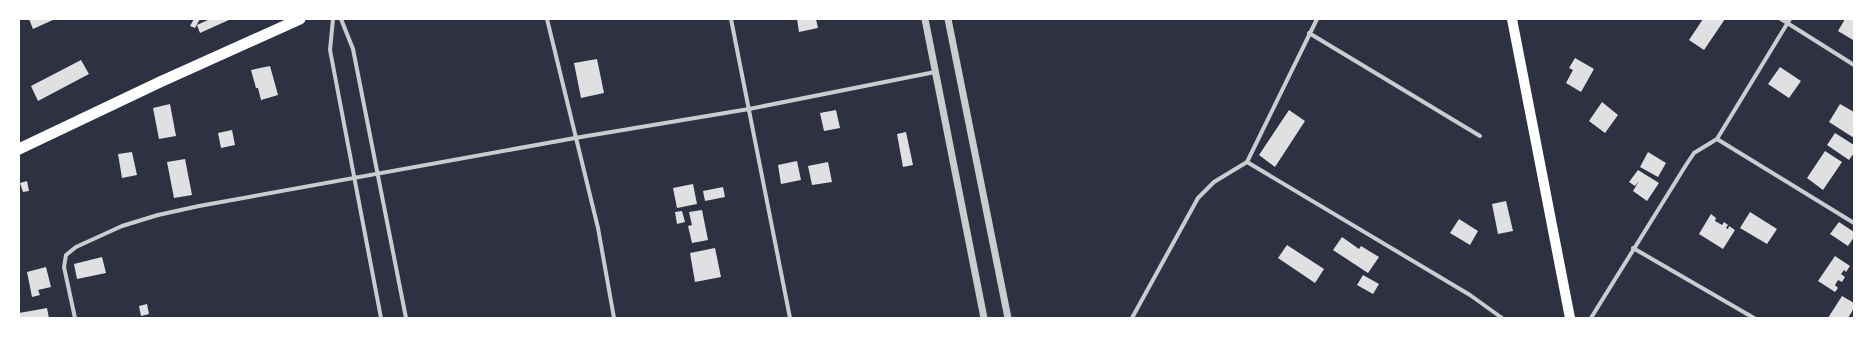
<svg xmlns="http://www.w3.org/2000/svg" width="1873" height="337" font-family="'Sofia Sans Condensed',sans-serif">
<style>
.building{fill:#e0e0e3}
.lines{fill:none;stroke-linecap:round;stroke-linejoin:round}
.minor{stroke:#caccd0;stroke-width:4}
.tertiary{stroke:#caccd0;stroke-width:7}
.primary{stroke:#fff;stroke-width:10}
.trunk{stroke:#fff;stroke-width:11}
</style>
<rect width="100%" height="100%" fill="#2d3142"/>
<path class="building" d="M29,19h26l-22,10z
M194,19h6l-5,9 -5,-2z
M210,19h21l-31,14 -3,-8z
M797,19h19l2,9 -19,4z
M1703,19h22l-21,31 -15,-10z
M1845,19h9l-1,21 -15,-9z
M1575,58l19,11 -13,23 -15,-9 7,-13 -4,-2z
M597,59l7,34 -23,5 -7,-35z
M81,60l8,14 -51,27 -7,-15z
M270,66l8,29 -17,5 -3,-12h-2l-5,-18z
M1780,67l21,14 -12,17 -21,-14z
M1602,102l16,13 -13,18 -16,-12z
M170,104l6,32 -17,3 -6,-31z
M1840,104l14,8v26l-25,-16z
M836,110l4,18 -16,3 -4,-18z
M1289,110l16,11 -30,46 -16,-12z
M232,130l3,15 -14,3 -3,-15z
M906,132l7,33 -10,2 -6,-33z
M1835,133l19,12v8l-5,7 -22,-15z
M1825,151l17,11 -19,28 -16,-12z
M132,152l5,23 -15,3 -4,-24z
M1648,152l18,11 -8,14 -18,-10z
M185,159l7,36 -18,3 -7,-36z
M797,161l4,19 -20,4 -3,-19z
M828,162l4,20 -20,3 -4,-19z
M1638,170l21,13 -12,18 -14,-10 6,-10 -4,5 -6,-4z
M27,181l2,10 -6,1 -3,-9z
M693,184l4,20 -20,4 -4,-20z
M723,187l2,10 -20,4 -2,-10z
M1506,201l7,30 -15,3 -6,-30z
M702,210l6,30 -16,3 -4,-17 4,-1 -3,-13z
M682,211l3,11 -8,2 -2,-12z
M1750,212l27,17 -10,15 -27,-16z
M1711,214l5,4 -1,3 7,4 2,-3 4,3 -2,3 2,1 1,-3 6,4 -12,19 -24,-15z
M1459,219l19,12 -8,14 -20,-12z
M1839,222l15,10v5l-6,9 -18,-12z
M1342,237l17,12 2,-3 18,11 -11,16 -35,-23z
M1287,245l37,24 -9,14 -37,-25z
M715,248l6,29 -26,5 -5,-29z
M1835,256l15,10 -4,6 -2,-2 -3,4 4,3 -3,5 -4,-2 -3,5 3,3 -3,4 -17,-11z
M102,257l4,16 -29,6 -3,-15z
M46,267l5,20 -13,3 2,5 -8,2 -5,-25z
M1363,275l16,9 -6,10 -16,-9z
M1842,296l12,7v5l-6,10h-20z
M147,304l2,10 -8,2 -2,-10z
M47,308l2,10h-30v-5z"/>
<g class="lines">
<path class="minor" d="M333,19l-3,31 51,268
M341,19l12,30 53,269
M547,19l51,209 16,90
M731,19l59,299
M1781,19l73,46
M1309,33l171,103
M1717,139l137,84
M1247,162l223,133 32,23
M1633,248l121,70
M75,318l-11,-51 2,-12 10,-8 46,-21 36,-11 41,-9 376,-68 174,-29 186,-37
M1132,318l66,-120 16,-16 33,-20 70,-143
M1591,318l95,-153 8,-12 23,-14 73,-120"/>
<path class="tertiary" d="M925,19l59,299
M948,19l60,299"/>
<path class="primary" d="M1512,19l58,299"/>
<path class="trunk" d="M19,149l141,-67 140,-63"/>
</g>
<rect width="1873" height="337" fill="none" stroke="#ffffff" stroke-width="40"/>
</svg>
